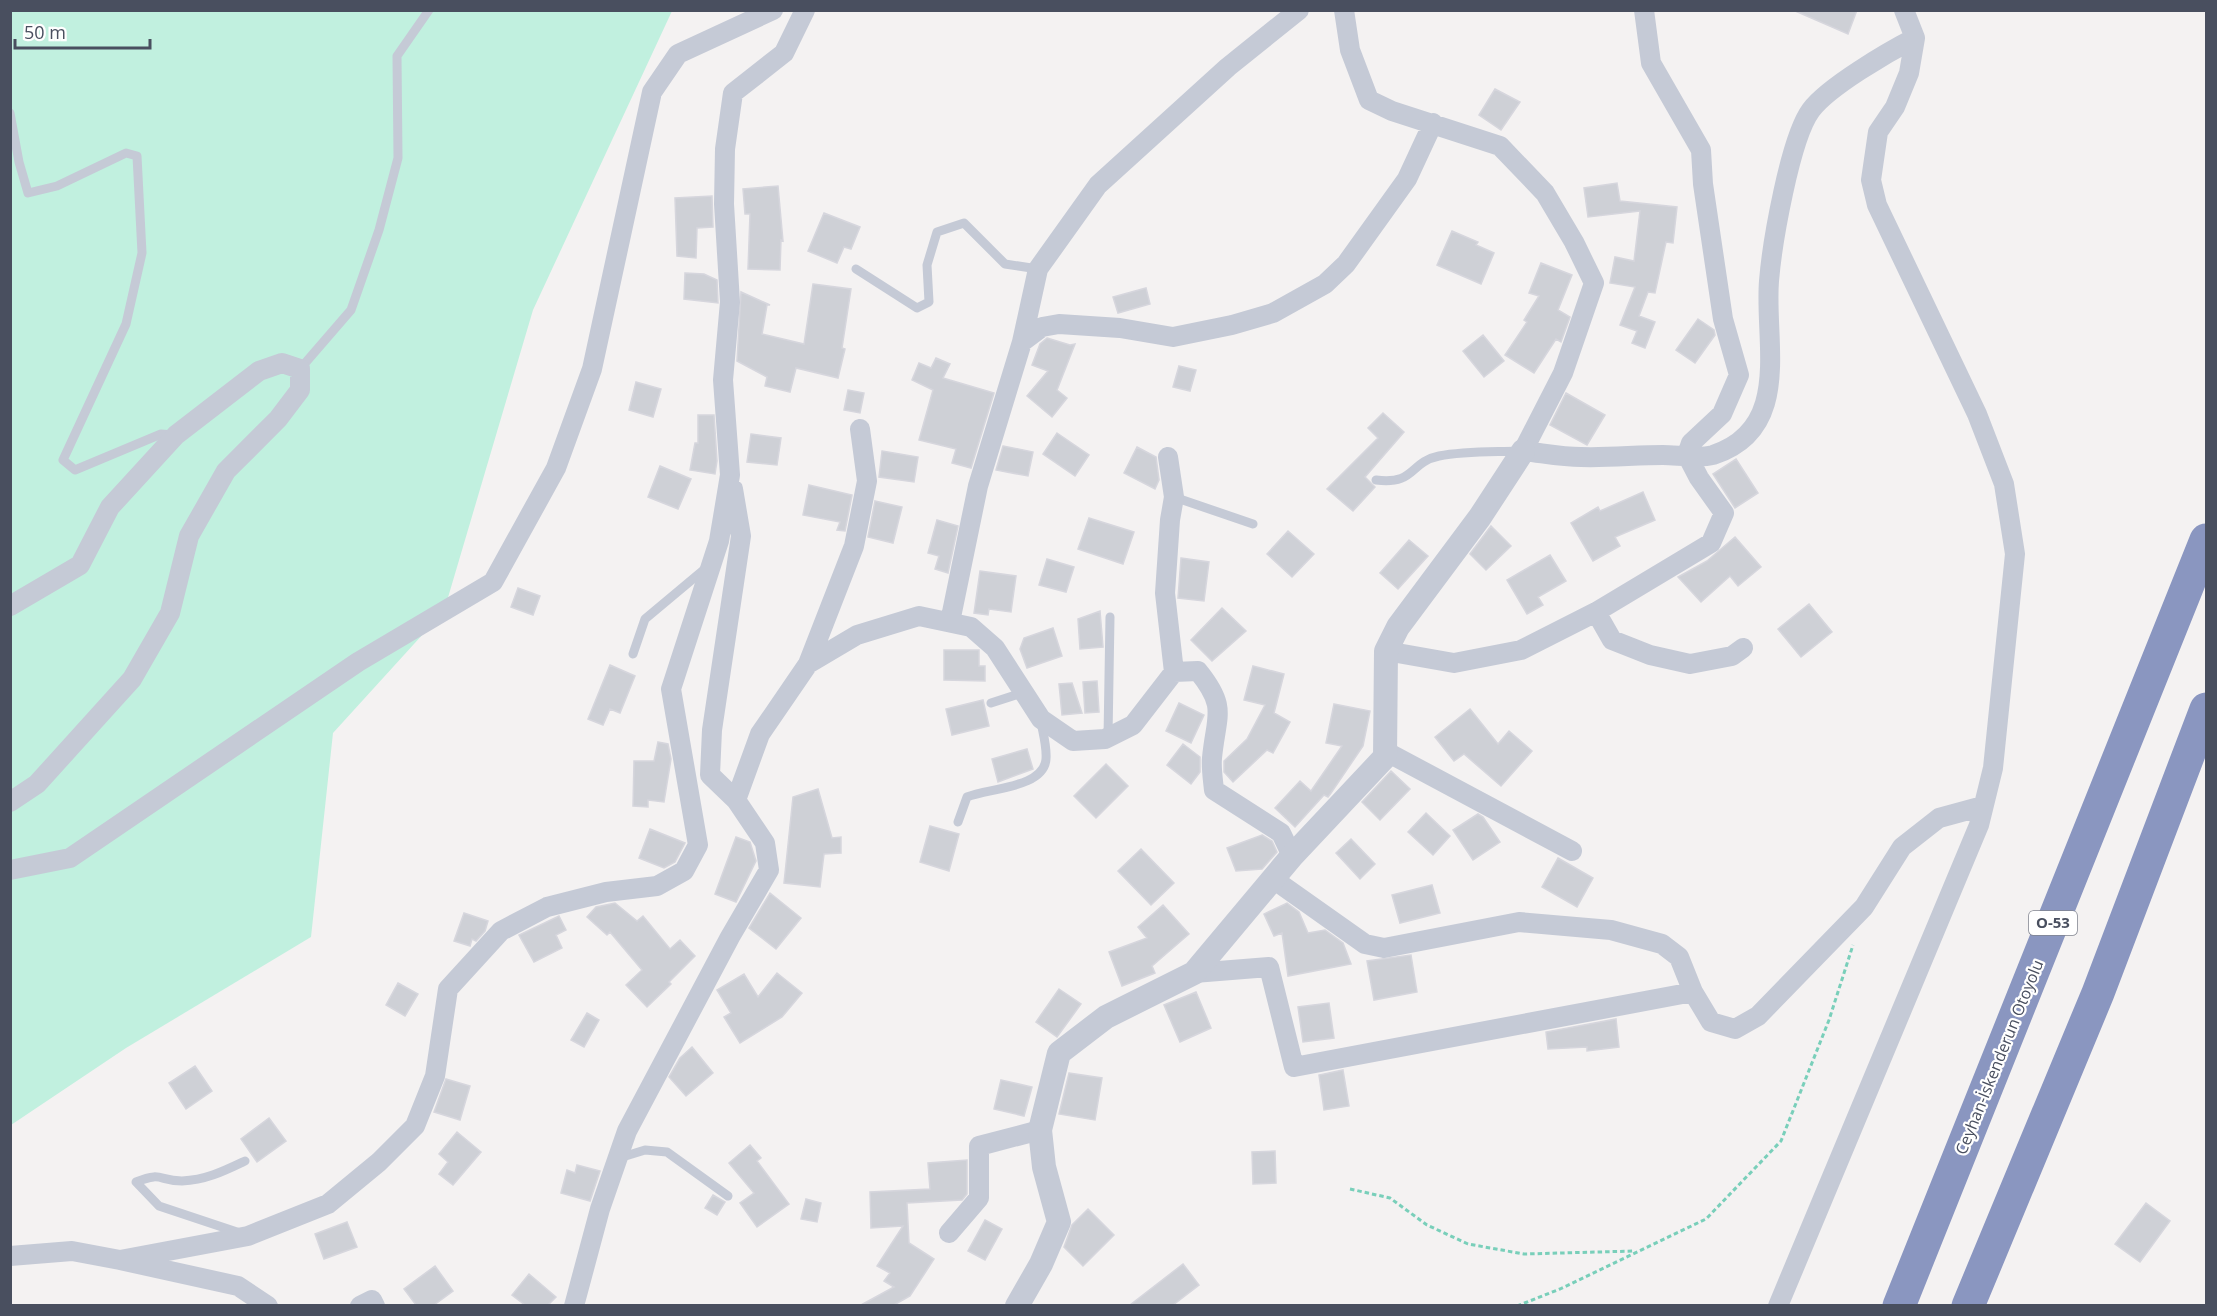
<svg xmlns="http://www.w3.org/2000/svg" width="2217" height="1316" font-family="'Open Sans',sans-serif">
<style>
.green{fill:#c1f0df}
.building{fill:#ced0d6;stroke:#d6d6dd;stroke-width:1.5}
.lines{fill:none;stroke-linecap:round;stroke-linejoin:round}
.path{stroke:#79cfba;stroke-width:3;stroke-dasharray:4.5 3;stroke-linecap:butt}
.service{stroke:#c5cad6;stroke-width:9}
.minor{stroke:#c5cad6;stroke-width:20}
.tertiary{stroke:#c5cad6;stroke-width:24}
.motorway{stroke:#8a96c0;stroke-width:33}
.labels{text-anchor:middle;stroke-width:4.5;stroke-linejoin:round;paint-order:stroke}
.shield{fill:#fff;stroke:#80848f;stroke-width:1.5}
.shield-label{font-size:15px;font-weight:bold;fill:#494f5f}
.street-label{font-size:16px;fill:#494f5f;stroke:#fff}
</style>
<rect width="100%" height="100%" fill="#f4f2f2"/>
<path class="green" d="M11,11h661l-139,299 -89,301 -111,122 -22,204 -185,111 -115,77z"/>
<path class="building" d="M1793,10h64l-9,24z
M1495,89l25,13 -19,28 -22,-15z
M1617,183l3,18 57,6 -4,36 -7,-1 -11,51 -7,-1 -9,24 16,6 -10,26 -13,-5 5,-12 -17,-6 15,-38 -25,-4 5,-26 19,4 6,-50 -52,6 -4,-29z
M778,186l5,55 -2,-1 -1,30 -32,-1 2,-55h-5l-2,-25z
M712,196l1,31 -16,1 -1,30 -19,-2 -2,-58z
M824,213l36,14 -9,22 -7,-2 -7,16 -29,-12z
M1452,231l26,11 -2,3 18,8 -13,31 -44,-19z
M1541,263l31,12 -14,35 12,7 -9,25 -5,-3 -22,34 -29,-18 22,-33 -3,-2 15,-24 -10,-3z
M685,273l19,1 13,6 1,23 -34,-4z
M813,284l38,5 -9,59 3,1 -7,29 -42,-10 -6,24 -25,-6 2,-9 -30,-16 4,-69 29,13h-3l-5,29 42,10z
M1146,288l4,16 -32,9 -5,-16z
M1698,319l16,11 1,5 -20,28 -19,-13z
M1483,335l21,26 -20,16 -21,-26z
M1047,338l23,7 5,-1 -18,46 10,8 -15,19 -25,-21 21,-25 -16,-6 8,-21z
M936,358l14,6 -7,14 51,15 -23,75 -19,-5 4,-14 -37,-9 14,-50 -21,-10 7,-17 12,5z
M1179,366l17,4 -6,21 -17,-4z
M636,382l25,7 -8,28 -24,-7z
M848,390l16,3 -4,20 -16,-3z
M1566,393l39,22 -18,30 -37,-20z
M1383,413l21,19 -39,45 10,10 -22,24 -26,-22 51,-51 -10,-10z
M698,415h16l3,46 -2,13 -25,-4 5,-27h3z
M1057,433l32,22 -14,21 -32,-22z
M751,434l30,4 -4,27 -30,-3z
M1003,446l30,6 -5,24 -32,-6z
M1137,447l19,10 3,23 -4,9 -31,-16z
M882,451l36,6 -4,25 -35,-5z
M1736,459l22,34 -23,15 -22,-34z
M660,466l31,13 -13,30 -30,-12z
M809,485l43,10 -7,36 -8,-1 3,-8 -37,-7z
M1643,492l12,28 -40,17 5,9 -27,15 -22,-38 27,-16 2,4z
M875,501l27,6 -9,36 -25,-6z
M1089,518l45,14 -11,32 -45,-15z
M937,520l21,6 -10,47 -13,-4 4,-13 -11,-3z
M1491,526l20,20 -25,24 -16,-16z
M1288,531l26,23 -22,23 -25,-23z
M1735,537l26,30 -23,19 -8,-10 -29,26 -23,-25 29,-16z
M1409,540l19,16 -30,33 -18,-16z
M1550,555l16,26 -28,16 5,8 -16,9 -20,-34z
M1181,558l28,4 -5,39 -26,-3z
M1047,559l27,8 -8,25 -27,-7z
M980,571l36,5 -5,36 -22,-3 -1,6 -14,-2z
M518,588l22,8 -7,19 -22,-8z
M1809,604l23,28 -31,25 -23,-28z
M1222,608l24,23 -34,30 -21,-21z
M1100,611l3,36 -23,2 -2,-30z
M1053,628l9,28 -35,12 -7,-19 4,-11z
M944,650h35v16h6v15l-41,-1z
M610,665l25,11 -15,37 -10,-4 -7,16 -15,-6z
M1253,666l31,8 -10,39 16,9 -17,31 -6,-3 -34,32 -9,-10v-11l23,-22 18,-34 -21,-5z
M1097,681l2,31 -14,1 -2,-31z
M1072,683l10,30 -20,2 -3,-31z
M983,700l6,26 -37,9 -6,-26z
M1179,703l25,12 -13,28 -25,-12z
M1334,704l36,7 -7,35 -32,47 -3,4 -4,-2 -29,32 -20,-19 25,-27 11,10 31,-45 -16,-3z
M1470,709l28,35 11,-13 23,20 -31,35 -37,-32 -10,7 -19,-24z
M658,742l10,2 3,15 -7,43 -16,-2v7l-15,-1 1,-45h20z
M1183,744l17,13v15l-9,12 -24,-19z
M1027,749l6,20 -35,13 -6,-23z
M1106,764l22,22 -32,32 -22,-22z
M1391,771l19,18 -30,31 -18,-18z
M818,789l14,49 9,-1v16l-17,1 -4,33 -36,-4 9,-86z
M1426,813l24,23 -17,19 -25,-23z
M1478,814l5,3 17,25 -27,18 -20,-30z
M930,826l29,8 -10,37 -29,-9z
M650,829l35,14 -10,19 -11,6 -25,-10z
M1262,835l10,6 5,11 -15,17 -26,2 -9,-23z
M736,837l14,5 6,19 -20,41 -21,-8z
M1351,839l24,25 -15,15 -24,-26z
M1141,849l33,34 -23,22 -33,-34z
M1558,858l35,20 -16,29 -35,-20z
M1432,885l8,28 -40,10 -8,-28z
M770,893l31,25 -25,31 -27,-21z
M615,903l22,18 6,-5 27,33 10,-9 15,16 -26,26 2,2 -24,23 -21,-22 16,-15 -32,-38 -3,3 -20,-18 9,-10z
M1287,903l12,9 9,21 17,-3 18,13 8,21 -63,12 -6,-43 -8,3 -10,-22z
M1163,905l26,29 -37,32 3,7 -33,13 -13,-34 38,-14 -9,-11z
M464,913l24,8 -3,10 -9,10 -4,-2 -2,7 -16,-5z
M559,916l7,14 -10,5 6,13 -28,14 -15,-27z
M1411,955l6,37 -43,8 -7,-39z
M777,973l25,20 -20,24 -42,26 -16,-26 7,-4 -14,-23 27,-16 14,23z
M398,983l20,11 -13,22 -19,-11z
M1059,989l22,15 -24,33 -21,-15z
M1196,992l15,36 -31,14 -16,-37z
M1329,1003l5,35 -31,4 -5,-35z
M587,1013l12,7 -15,27 -13,-7z
M1616,1019l3,28 -32,4v-4l-39,2 -2,-17z
M692,1047l21,26 -27,23 -17,-19 11,-19z
M195,1066l17,25 -26,18 -17,-26z
M1343,1070l6,36 -25,4 -5,-35z
M1069,1073l33,5 -7,42 -36,-6z
M446,1079l24,7 -10,34 -26,-8z
M1001,1080l31,7 -8,29 -30,-7z
M269,1118l17,23 -29,21 -16,-23z
M457,1132l24,20 -28,33 -14,-11 9,-12 -9,-8z
M750,1145l11,13 -4,3 32,43 -32,23 -17,-24 14,-10 -25,-30z
M1275,1151l1,32 -23,1 -1,-32z
M967,1160v34l-5,6 -55,3 2,40 25,16 -24,37 -16,9h-33l33,-18 -10,-6 6,-8 -13,-7 26,-40 -32,2 -1,-36 60,-3 -2,-26z
M577,1165l23,6 -10,30 -29,-8 6,-23 8,3z
M713,1195l12,7 -8,13 -12,-7z
M806,1199l15,4 -4,19 -16,-3z
M2146,1203l24,18 -30,41 -25,-18z
M1088,1209l26,26 -31,31 -19,-19 8,-22z
M985,1220l17,9 -17,31 -17,-9z
M347,1222l10,25 -33,12 -9,-25z
M1183,1264l16,21 -26,20h-43z
M435,1266l18,25 -19,14h-18l-12,-16z
M529,1274l27,23 -8,8h-23l-13,-10z"/>
<g class="lines">
<path class="path" d="M1350,1189l40,9 37,27 41,19 56,10 111,-3
M1517,1306l43,-17 146,-70 75,-78 48,-121 24,-75"/>
<path class="service" d="M10,113l9,49 9,31 29,-7 69,-33 11,3 5,97 -16,71 -63,136 12,10 86,-36 13,1
M856,269l61,39 12,-6 -2,-37 10,-33 27,-9 41,41 33,5
M300,369l51,-59 28,-80 19,-72 -1,-102 32,-46
M1376,480c40,5 33,-18 63,-24 25,-5 54,-4 79,-5
M1174,497l79,27
M633,654l12,-35 61,-51
M991,703l34,-11
M1108,737l2,-120
M958,822l9,-25c22,-9 77,-9 79,-38 1,-12 -3,-26 -5,-37
M619,1158l26,-8 22,2 61,44
M240,1233l-81,-27 -23,-24c27,-11 22,-1 46,-1 24,-1 42,-10 63,-20"/>
<path class="minor" d="M1344,10l6,40 19,50 23,11 108,35 45,47 29,49 20,41 -31,90 -40,78c19,2 39,6 58,6 27,1 55,-2 82,-2 14,0 36,4 50,0 80,-26 51,-113 56,-174 3,-37 21,-143 42,-171 17,-23 77,-58 104,-72l-6,35 -14,34 -17,25 -7,48 6,25 100,209 27,70 11,70 -22,214 -14,57 -201,481
M1904,10l11,28
M1022,342l16,-73 60,-84 130,-118 71,-57
M1168,457l6,40 -4,23 -5,73 9,79
M10,606l70,-41 30,-58 66,-72 83,-64 23,-8 18,6v21l-22,29 -52,52 -37,65 -19,77 -38,66 -95,105 -27,18
M1596,612l16,28 38,15 40,9 42,-8 11,-8
M950,622l28,-136 44,-144 20,-15 17,-3 61,4 53,9 59,-12 41,-12 52,-29 21,-20 61,-85 26,-56
M1386,651l68,12 67,-13 75,-38 115,-69 13,-30 -25,-35 -12,-23 4,-12 31,-29 17,-39 -16,-56 -20,-135 -2,-34 -50,-87 -7,-53
M808,664l46,-118 13,-65 -7,-52
M1385,751l187,100
M736,800l24,-66 48,-70 49,-29 62,-19 52,11 24,21 46,71 32,22 32,-2 28,-14 41,-53 24,-1c30,37 18,44 14,87 -1,10 1,22 2,32l67,43 11,23
M10,870l60,-12 288,-196 135,-80 63,-114 36,-99 60,-277 26,-38 95,-44
M1273,879l92,65 19,4 135,-26 92,8 51,14 17,13 14,35 18,30 24,7 23,-13 106,-109 38,-60 37,-29 44,-12
M1194,973l75,-6 25,100 399,-75
M949,1233l30,-35v-52l61,-16
M10,1256l62,-5 48,9 118,26 30,20
M120,1260l128,-24 80,-32 51,-42 36,-36 20,-50 13,-87 53,-58 46,-24 59,-15 51,-6 27,-15 14,-26 -27,-156 48,-148 11,-66 -7,-95 7,-78 -6,-98 1,-55 8,-56 51,-40 21,-43
M360,1306l12,-6 3,6
M574,1306l26,-97 27,-78 103,-194 39,-67 -4,-27 -29,-43 -26,-25 2,-45 29,-194 -8,-47"/>
<path class="tertiary" d="M1017,1306l24,-42 18,-42 -15,-55 -4,-37 19,-77 47,-36 88,-44 98,-117 93,-99 1,-106 12,-24 82,-110 43,-66"/>
<path class="motorway" d="M1899,1306l307,-766
M1968,1306l130,-313 108,-284"/>
</g>
<g class="labels">
<rect class="shield" x="2029" y="911" width="48" height="24" rx="4.5"/>
<g class="shield-label">
<text x="2053" y="928">O-53</text>
</g>
<g class="street-label">
<text transform="translate(1999 1057) rotate(-68)" y="6">Ceyhan-İskenderun Otoyolu</text>
</g>
</g>
<rect width="2217" height="1316" fill="none" stroke="#494f5f" stroke-width="24"/>
<path d="M15 39v9h135v-9" fill="none" stroke="#494f5f" stroke-width="3"/>
<text x="24" y="39" font-size="18" fill="#494f5f" stroke="#ffffff" stroke-width="4.5" paint-order="stroke">50 m</text>
</svg>
